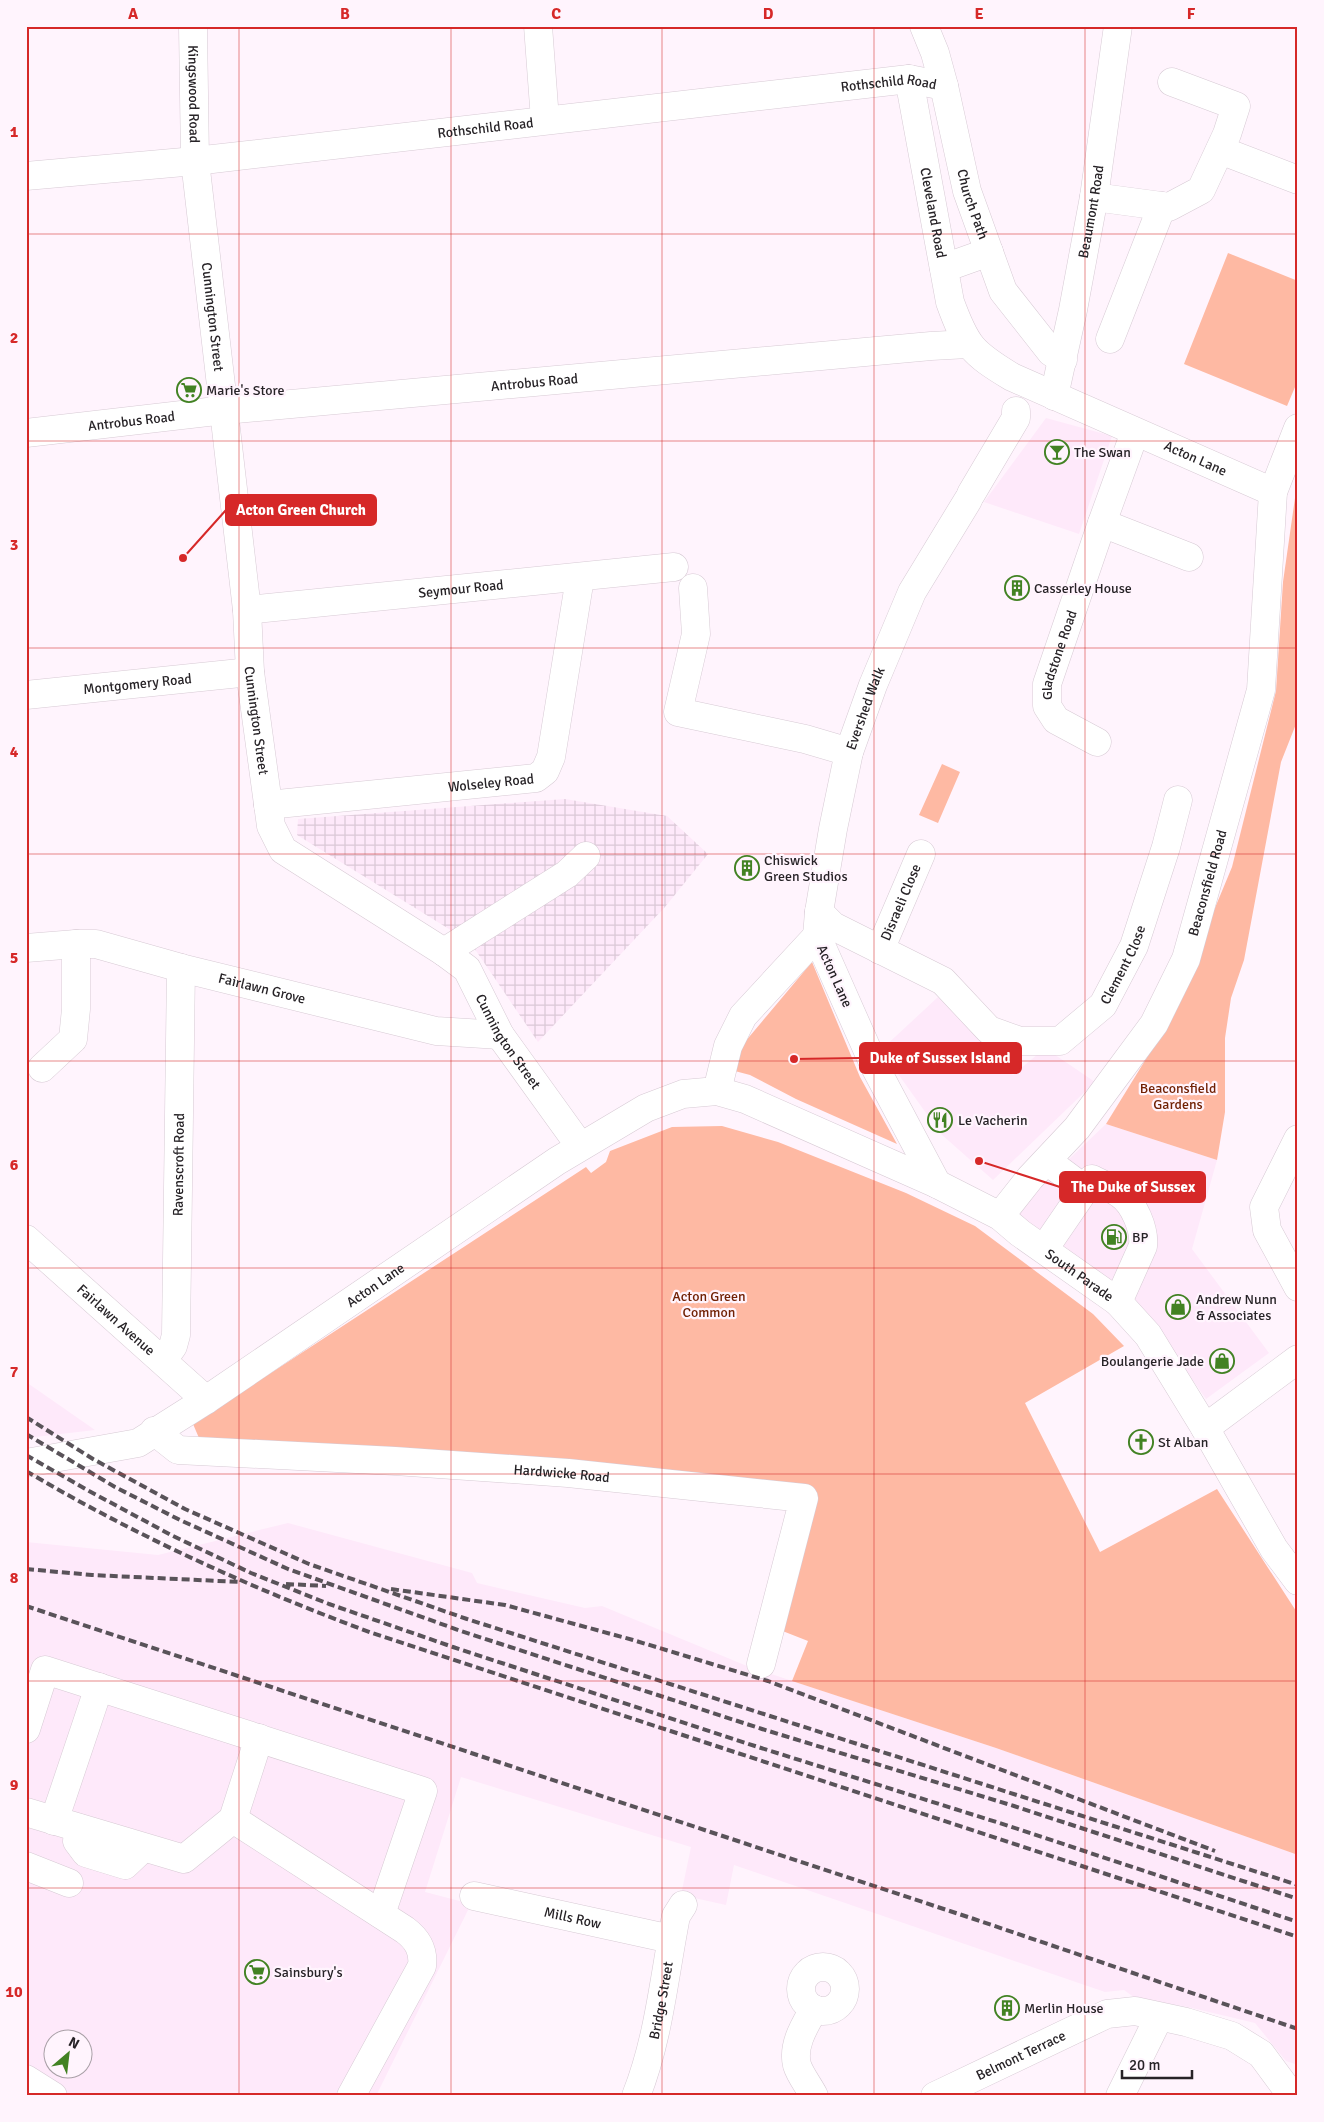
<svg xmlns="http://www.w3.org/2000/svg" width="1324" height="2122" font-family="Signika,sans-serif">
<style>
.built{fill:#fee9fa;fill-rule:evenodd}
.industrial{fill:url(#industrial-grid)}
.park{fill:#feb9a3}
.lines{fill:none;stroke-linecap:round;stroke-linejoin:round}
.minor-casing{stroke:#d7cad4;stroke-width:29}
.major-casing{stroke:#d7cad4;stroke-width:29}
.minor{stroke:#fff;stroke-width:28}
.major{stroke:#fff;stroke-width:28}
.rail{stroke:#595359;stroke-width:4;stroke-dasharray:8 4;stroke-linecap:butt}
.grid{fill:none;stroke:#d62828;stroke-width:1;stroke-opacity:0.55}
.labels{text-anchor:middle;stroke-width:4.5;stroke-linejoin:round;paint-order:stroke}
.street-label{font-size:14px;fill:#272327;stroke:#fff4fd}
.poi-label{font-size:14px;fill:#272327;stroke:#fff4fd;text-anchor:start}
.park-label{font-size:14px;fill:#712104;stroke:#fff4fd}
.leader{fill:none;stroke:#d62828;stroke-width:2}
.callout-dot{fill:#d62828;stroke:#fff4fd;stroke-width:2}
.callout{fill:#d62828;stroke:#d62828;stroke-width:2}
.callout-label{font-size:15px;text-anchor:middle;font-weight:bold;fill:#fff}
.neatline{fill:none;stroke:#d62828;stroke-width:2}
.grid-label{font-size:16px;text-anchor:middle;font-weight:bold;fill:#d62828}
</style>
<defs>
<pattern id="industrial-grid" width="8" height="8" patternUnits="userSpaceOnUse" patternTransform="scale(1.25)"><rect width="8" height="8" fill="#fee9fa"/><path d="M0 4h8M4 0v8" fill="none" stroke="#dac8d6"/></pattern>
</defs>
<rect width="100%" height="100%" fill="#fff4fd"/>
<path class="built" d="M1046,418l66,18 -33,98 -95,-32z
M938,997l75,78 32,-27 50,34 -102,98 -52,-46 -60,-84z
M1106,1124l111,36 -25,89 77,104 -63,46 -52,-74 -147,-107z
M26,1382l69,48 -69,8z
M288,1523l184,50 5,10 108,25 17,-2 145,60 249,82 302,107v210l-12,-4 -31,-38 -67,-16 -53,-9 -11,-8 -19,2 -371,-127 -8,40 -45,-10 10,-48 -230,-70 -36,115 46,12 -95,192h-350v-554l132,13zM52,2040h30v30h-30z"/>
<path class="industrial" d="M565,799l102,17 41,38 -43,53 -127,135 -68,-100 -173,-107 1,-16z"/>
<path class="park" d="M1228,253l70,28v99l-11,26 -103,-42z
M1295,498l3,2v219l-17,43 -37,198 -13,38 -6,40v74l-8,48 -111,-36 59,-96 67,-161 44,-176 7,-109z
M942,764l18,8 -22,51 -19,-8z
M812,962l48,115 37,67 -101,-45 -46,-24 -19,-5 8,-21z
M722,1126l56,16 128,51 69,33 118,88 31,32 -99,57 75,149 117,-63 81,125v241l-302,-107 -204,-67 16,-40 -28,-11 35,-140 -285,-27 -331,-25 -6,-14 393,-257 5,6 15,-11 4,-11 62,-24z"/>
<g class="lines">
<defs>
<g id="minor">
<path id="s1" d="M193,26l2,135 52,449 3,62 21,154 12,24 161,102 23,17 33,66 80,111"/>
<path d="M538,26l7,94"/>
<path id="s2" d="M924,26l11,27 9,33 23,105 36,100 48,61 12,8"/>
<path id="s3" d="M909,79l41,223c16,44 22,51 62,75l261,115"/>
<path d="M1220,150l78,30"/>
<path id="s4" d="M26,176l169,-15 714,-82 35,7"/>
<path d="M1094,197l75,10 32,-17 26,-56 9,-28 -64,-24"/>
<path d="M944,268l45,-16"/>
<path d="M1110,339l52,-133"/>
<path id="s5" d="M1054,396l19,-86 21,-113 24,-171"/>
<path id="s6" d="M26,433l199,-23 706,-64 37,-2"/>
<path d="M971,494l45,-76v-7"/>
<path d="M1102,523l87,34"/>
<path d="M693,588l3,46 -18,78 127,27 44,13"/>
<path id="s7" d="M247,610l427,-43"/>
<path id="s8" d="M26,695l224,-23"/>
<path id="s9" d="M1097,742l-41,-22 -9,-14v-22l55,-161 33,-91"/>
<path id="s10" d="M268,805l268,-27 9,-7 6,-14 29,-179"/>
<path id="s11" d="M819,912l14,14 110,55 46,49 31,11h40l43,-36 31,-59 32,-99 12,-47"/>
<path id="s12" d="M26,948l50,-4h20l85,24 255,63 64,4"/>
<path id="s13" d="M880,950l41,-96"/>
<path d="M444,952l123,-78 19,-18"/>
<path d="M42,1068l31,-29 3,-30v-65"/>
<path d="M717,1091l11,-45 15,-30 74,-80"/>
<path d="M1298,1139l-34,68 3,23 31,57"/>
<path d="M1047,1161l39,29"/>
<path id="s14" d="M937,1184l-62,-117 -58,-131 2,-24 14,-83 16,-77 24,-67 39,-93 56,-92"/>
<path id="s15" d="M26,1239l180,161"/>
<path d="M1044,1249l48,-70c9,5 20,9 28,15 14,9 25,36 23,52l-25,56"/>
<path id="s16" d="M163,1360l10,-14 3,-11 5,-367"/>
<path d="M1205,1428l93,-69"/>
<path id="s17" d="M154,1431l24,19 217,11 173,12 236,25 -43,166"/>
<path d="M26,1729l19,-59 378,121 -42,123"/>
<path d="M26,1812l158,47 49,-40 26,-81"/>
<path d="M233,1819l172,111c12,9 19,20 17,36l-71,130"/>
<path d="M54,1821l45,-134"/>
<path d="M79,1828l-2,13 9,12 39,12 18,-17"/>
<path d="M26,1866l43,17"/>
<path id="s18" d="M474,1896l197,43"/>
<circle cx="823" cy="1989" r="22"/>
<path d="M814,2009c-9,16 -22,36 -17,56 3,10 12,21 17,31"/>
<path d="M26,2079l27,17"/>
<path id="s19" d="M636,2096c23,-58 28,-119 40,-180l7,-11"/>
<path id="s20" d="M935,2096l172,-82 28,-3 51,11 46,14 29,18 31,42"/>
<path d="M1120,2096l39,-79"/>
</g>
<g id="major">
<path id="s21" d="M1000,1216l30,-38 47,-50 77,-104 32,-65 75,-269 12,-198 25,-64"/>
<path id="s22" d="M26,1463l112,-20 68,-43 351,-239 89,-53 37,-14 34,-3 28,8 192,85 63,32 20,17 98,69 30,33 57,93 69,121 24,32"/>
</g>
</defs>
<use href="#minor" class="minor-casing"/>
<use href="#major" class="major-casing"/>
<use href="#minor" class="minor"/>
<use href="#major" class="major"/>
<path class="rail" d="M26,1417l67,42 92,50 124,55 158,55 831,266
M26,1434l89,53 65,33 108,49 173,62 301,98 252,77 284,93
M26,1455l63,36 84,45 78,37 78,31 124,43 305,100 251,79 289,96
M26,1471c110,65 227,118 346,162l926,304
M26,1569l66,6 149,7
M286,1584l40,2
M391,1589l114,16 128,35 135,41 447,170
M26,1606l948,313 324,110"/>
</g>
<path class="grid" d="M239,26v2070M451,26v2070M662,26v2070M874,26v2070M1085,26v2070M26,234h1272M26,441h1272M26,648h1272M26,854h1272M26,1061h1272M26,1268h1272M26,1474h1272M26,1681h1272M26,1888h1272"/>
<defs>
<symbol id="supermarket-ring" viewBox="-11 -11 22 22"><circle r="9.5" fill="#fff4fd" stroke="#428223" stroke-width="1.5"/><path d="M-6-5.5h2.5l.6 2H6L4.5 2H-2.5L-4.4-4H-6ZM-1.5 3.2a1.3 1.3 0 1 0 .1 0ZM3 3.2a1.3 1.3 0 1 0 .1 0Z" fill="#428223"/></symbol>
<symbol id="bar-ring" viewBox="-11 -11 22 22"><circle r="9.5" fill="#fff4fd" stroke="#428223" stroke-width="1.5"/><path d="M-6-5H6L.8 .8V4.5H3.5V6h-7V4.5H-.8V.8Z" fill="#428223"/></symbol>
<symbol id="building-ring" viewBox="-11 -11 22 22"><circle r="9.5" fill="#fff4fd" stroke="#428223" stroke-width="1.5"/><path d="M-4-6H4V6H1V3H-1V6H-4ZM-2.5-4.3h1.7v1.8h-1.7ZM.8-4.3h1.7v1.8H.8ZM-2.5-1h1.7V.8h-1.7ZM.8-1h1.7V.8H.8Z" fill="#428223"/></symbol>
<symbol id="restaurant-ring" viewBox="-11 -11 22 22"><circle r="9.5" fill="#fff4fd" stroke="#428223" stroke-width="1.5"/><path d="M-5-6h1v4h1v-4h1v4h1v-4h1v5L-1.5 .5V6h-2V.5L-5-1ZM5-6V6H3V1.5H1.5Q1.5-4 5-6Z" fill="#428223"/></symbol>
<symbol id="fuel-ring" viewBox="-11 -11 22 22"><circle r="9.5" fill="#fff4fd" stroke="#428223" stroke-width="1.5"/><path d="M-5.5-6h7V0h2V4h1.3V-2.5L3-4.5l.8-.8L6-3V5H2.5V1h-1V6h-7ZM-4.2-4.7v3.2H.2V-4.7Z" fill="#428223"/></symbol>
<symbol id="shop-ring" viewBox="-11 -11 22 22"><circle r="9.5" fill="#fff4fd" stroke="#428223" stroke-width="1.5"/><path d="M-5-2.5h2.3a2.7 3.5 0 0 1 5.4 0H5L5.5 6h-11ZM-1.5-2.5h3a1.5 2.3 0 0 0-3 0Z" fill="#428223"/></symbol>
<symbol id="church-ring" viewBox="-11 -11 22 22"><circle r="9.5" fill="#fff4fd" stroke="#428223" stroke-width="1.5"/><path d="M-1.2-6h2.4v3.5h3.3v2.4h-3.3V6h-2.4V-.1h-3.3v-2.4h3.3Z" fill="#428223"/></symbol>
</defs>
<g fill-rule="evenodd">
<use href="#supermarket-ring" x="175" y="376" width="28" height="28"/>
<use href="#bar-ring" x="1043" y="438" width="28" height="28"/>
<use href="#building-ring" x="1003" y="574" width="28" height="28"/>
<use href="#building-ring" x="733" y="854" width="28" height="28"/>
<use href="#restaurant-ring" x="926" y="1106" width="28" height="28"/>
<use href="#fuel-ring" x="1100" y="1223" width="28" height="28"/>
<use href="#shop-ring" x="1164" y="1293" width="28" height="28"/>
<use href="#shop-ring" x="1208" y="1347" width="28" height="28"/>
<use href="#church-ring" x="1127" y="1428" width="28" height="28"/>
<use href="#supermarket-ring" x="243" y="1958" width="28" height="28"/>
<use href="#building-ring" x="993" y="1994" width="28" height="28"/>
</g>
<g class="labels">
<g class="street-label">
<text dy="5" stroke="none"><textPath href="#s4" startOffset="868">Rothschild Road</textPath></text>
<text dy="5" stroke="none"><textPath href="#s1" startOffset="68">Kingswood Road</textPath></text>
<text dy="5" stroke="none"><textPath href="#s4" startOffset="462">Rothschild Road</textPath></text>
<text dy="5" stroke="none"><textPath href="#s2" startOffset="185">Church Path</textPath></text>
<text dy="5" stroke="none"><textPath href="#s5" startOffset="188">Beaumont Road</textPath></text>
<text dy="5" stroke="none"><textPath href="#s3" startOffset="136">Cleveland Road</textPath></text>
<text dy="5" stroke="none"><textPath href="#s1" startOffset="292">Cunnington Street</textPath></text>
<text dy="5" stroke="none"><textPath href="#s6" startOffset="511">Antrobus Road</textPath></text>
<text dy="5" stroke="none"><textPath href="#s6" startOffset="106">Antrobus Road</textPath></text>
<text dy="5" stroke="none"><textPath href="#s3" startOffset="528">Acton Lane</textPath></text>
<text dy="5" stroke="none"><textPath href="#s7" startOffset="215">Seymour Road</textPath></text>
<text dy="5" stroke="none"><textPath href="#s9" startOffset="116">Gladstone Road</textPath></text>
<text dy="5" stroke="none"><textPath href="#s8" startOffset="112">Montgomery Road</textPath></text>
<text dy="5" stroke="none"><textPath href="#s14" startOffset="509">Evershed Walk</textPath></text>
<text dy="5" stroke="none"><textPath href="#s1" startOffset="698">Cunnington Street</textPath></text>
<text dy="5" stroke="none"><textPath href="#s10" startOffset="224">Wolseley Road</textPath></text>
<text dy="5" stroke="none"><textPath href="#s21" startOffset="398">Beaconsfield Road</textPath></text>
<text dy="5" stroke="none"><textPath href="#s13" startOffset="52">Disraeli Close</textPath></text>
<text dy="5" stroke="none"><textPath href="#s11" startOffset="384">Clement Close</textPath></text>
<text transform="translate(835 976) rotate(66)" y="5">Acton Lane</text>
<text dy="5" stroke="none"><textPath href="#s12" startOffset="242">Fairlawn Grove</textPath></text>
<text dy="5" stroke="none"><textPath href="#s1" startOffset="1134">Cunnington Street</textPath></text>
<text dy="5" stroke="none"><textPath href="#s16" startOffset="199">Ravenscroft Road</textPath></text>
<text dy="5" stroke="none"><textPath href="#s22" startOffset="1205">South Parade</textPath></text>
<text dy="5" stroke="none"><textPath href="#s22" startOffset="399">Acton Lane</textPath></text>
<text dy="5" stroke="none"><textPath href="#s15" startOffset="121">Fairlawn Avenue</textPath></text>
<text dy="5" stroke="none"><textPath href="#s17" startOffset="415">Hardwicke Road</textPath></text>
<text dy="5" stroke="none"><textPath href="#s18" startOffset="101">Mills Row</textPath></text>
<text dy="5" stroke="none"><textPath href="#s19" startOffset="99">Bridge Street</textPath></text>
<text dy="5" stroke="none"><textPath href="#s20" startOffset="95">Belmont Terrace</textPath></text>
</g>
<g class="poi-label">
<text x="206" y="395">Marie's Store</text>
<text x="1074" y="457">The Swan</text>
<text x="1034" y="593">Casserley House</text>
<text x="764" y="865">Chiswick<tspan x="764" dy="16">Green Studios</tspan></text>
<text x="958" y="1125">Le Vacherin</text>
<text x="1132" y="1242">BP</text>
<text x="1196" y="1304">Andrew Nunn<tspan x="1196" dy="16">&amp; Associates</tspan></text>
<text x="1204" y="1366" text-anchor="end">Boulangerie Jade</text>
<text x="1158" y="1447">St Alban</text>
<text x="274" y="1977">Sainsbury's</text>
<text x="1024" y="2013">Merlin House</text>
</g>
<g class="park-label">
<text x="1178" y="1093">Beaconsfield<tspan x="1178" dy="16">Gardens</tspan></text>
<text x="709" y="1301">Acton Green<tspan x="709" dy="16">Common</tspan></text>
</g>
</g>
<path class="leader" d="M183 558L226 510M794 1059L860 1058M979 1161L1060 1187"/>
<g class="callout-dot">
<circle cx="183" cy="558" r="5"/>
<circle cx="794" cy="1059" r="5"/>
<circle cx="979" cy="1161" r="5"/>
</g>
<g class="callout">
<rect x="226" y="495" width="150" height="30" rx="5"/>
<rect x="860" y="1043" width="161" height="30" rx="5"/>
<rect x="1060" y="1172" width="145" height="30" rx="5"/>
</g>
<g class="callout-label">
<text x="301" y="515">Acton Green Church</text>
<text x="940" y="1063">Duke of Sussex Island</text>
<text x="1133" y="1192">The Duke of Sussex</text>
</g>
<rect width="1324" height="2122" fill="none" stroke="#fff4fd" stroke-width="55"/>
<g transform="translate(68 2054) rotate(28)"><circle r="24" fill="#fff4fd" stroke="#a9a0a7"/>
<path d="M0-4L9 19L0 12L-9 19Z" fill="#428223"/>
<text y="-8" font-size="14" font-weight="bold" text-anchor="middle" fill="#272327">N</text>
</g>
<path d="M1122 2070v8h70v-8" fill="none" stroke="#272327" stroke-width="2.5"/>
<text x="1129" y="2070" font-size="15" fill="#272327" stroke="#fff4fd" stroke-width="4" paint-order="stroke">20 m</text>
<rect x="28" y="28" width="1268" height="2066" class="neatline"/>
<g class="grid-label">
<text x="133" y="19">A</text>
<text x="345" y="19">B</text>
<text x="556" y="19">C</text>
<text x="768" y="19">D</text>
<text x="979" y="19">E</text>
<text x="1191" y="19">F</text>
<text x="14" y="137">1</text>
<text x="14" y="343">2</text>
<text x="14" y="550">3</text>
<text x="14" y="757">4</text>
<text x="14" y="963">5</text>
<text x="14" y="1170">6</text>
<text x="14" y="1377">7</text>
<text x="14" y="1583">8</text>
<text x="14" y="1790">9</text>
<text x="14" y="1997">10</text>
</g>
</svg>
